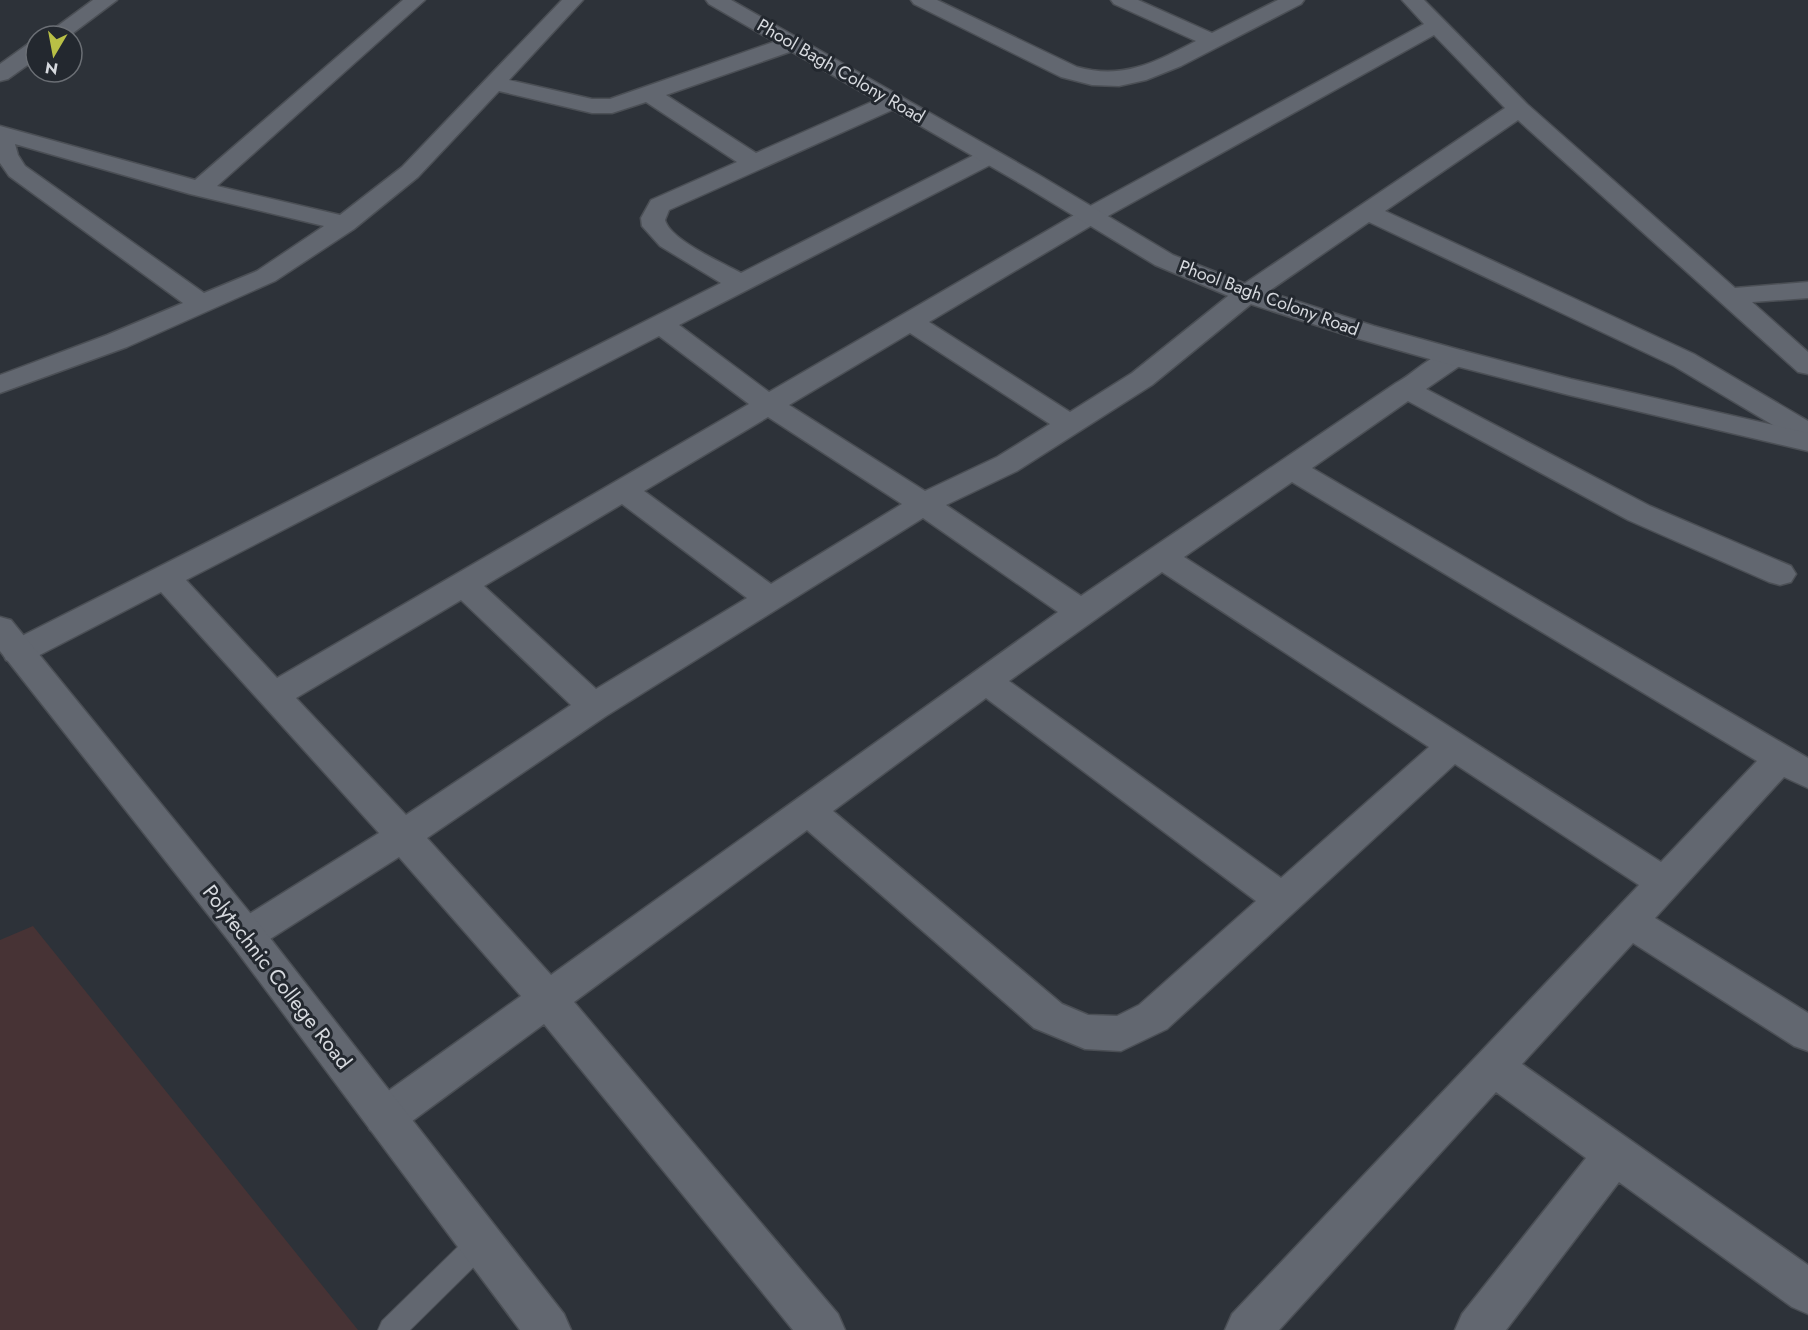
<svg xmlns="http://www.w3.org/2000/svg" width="1808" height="1330" font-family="Jost,sans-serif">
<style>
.education{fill:#473335}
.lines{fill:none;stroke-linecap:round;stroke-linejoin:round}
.service-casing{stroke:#4b4f55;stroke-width:2}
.minor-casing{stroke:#4b4f55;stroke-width:3}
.tertiary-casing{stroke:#4b4f55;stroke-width:3}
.service{fill:#626770;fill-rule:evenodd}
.minor{fill:#626770;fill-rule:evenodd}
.tertiary{fill:#626770;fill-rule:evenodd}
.labels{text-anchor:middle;stroke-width:6;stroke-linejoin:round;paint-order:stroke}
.far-street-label{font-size:18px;fill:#d6d9de;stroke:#23282f}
.street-label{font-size:21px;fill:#d6d9de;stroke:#23282f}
</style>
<rect width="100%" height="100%" fill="#2d3239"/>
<path class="education" d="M33,926l325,404h-358v-390z"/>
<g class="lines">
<defs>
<path id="service" d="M481,1230l9,3 4,9 -4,9 -80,79h-32l4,-9 90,-88z"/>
<path id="minor" d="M93,0h24l-48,36h-25z
M403,0h22l-208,186 123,29 62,-48 160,-167h21l-74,80 83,19h18l175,-61 8,-1 8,1 3,5 -3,5 -135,47 90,58 129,-57 8,-2 8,2 3,5 -3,5 -232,104 -4,10c5,20 58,43 76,53l239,-121 8,-2 8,2 4,5 -4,5 -317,163 90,67 312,-181 343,-187 -22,-24h22l103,104 208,184 73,-6v16l-56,4 56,50v22l-10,-2 -280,-252 -133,91 309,143 114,67v22l-10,-3 -124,-74 -305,-144 -113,78 -104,85 -135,86 -71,34 135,91 315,-213c21,-11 42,-38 68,-32l4,6 -4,6 -38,26 224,117 141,60 5,8 -5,8 -11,3 -11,-3 -141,-62 -220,-119 -96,67 496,290v30l-24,-11 -129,141 153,95v38l-14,-5 -161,-103 -111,121 286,201v49l-16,-7 -173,-125 -113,148h-51l7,-16 124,-156 -90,-66 -217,238h-54l7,-16 407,-429 -184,-121 -288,265 -46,22 -36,-2 -51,-21 -227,-198 -233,172 264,312 7,16h-52l-249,-306 -144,106 -15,6 -15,-6 -6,-13 6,-13 151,-108 -122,-139 -140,89 -13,5 -13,-5 -6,-11 6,-11 146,-91 -218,-241 -131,68 -12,4 -12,-4 -4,-8 4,-8 715,-361 -61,-37 -18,-20 -1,-8 10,-18 86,-38 -91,-60 -34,11h-20l-93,-22 -81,86 -64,52 -79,52 -148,66 -127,46v-18l107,-40 76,-32 -174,-127 -9,-13v-37l195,54zM1434,35l71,73 -267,180 -106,85 -62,39 -141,-90 170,-101zM15,144l175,50 134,32 -67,45 -53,22 -179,-127 -7,-11zM910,333l140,91 -53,33 -72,34 -136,-86zM659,336l90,68 -472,274 -91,-98zM768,417l134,87 -131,80 -127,-93zM1292,482l465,279 -96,101 -477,-305zM622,504l125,94 -151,91 -112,-103zM923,518l135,94 -507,363 -124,-137 179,-122zM1162,572l267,175 -148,131 -272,-197zM461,600l110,105 -165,110 -110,-117zM986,698l270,203 -117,104 -22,11 -29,-1 -26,-11 -229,-193z
M911,0h26l140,67c47,13 78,-5 119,-26l-82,-37 -3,-4h27l74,33 66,-33h26l-3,4 -120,62 -35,14 -27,6 -27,-1 -31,-8 -147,-73z
M36,43v16l-28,20 -8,2v-17l28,-20z"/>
<path id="tertiary" d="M706,0h25l308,175 134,80 83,33 118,38 90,25 107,28 237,54v18l-239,-56 -125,-32 -88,-25 -118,-38 -83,-35 -132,-80 -314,-181z
M0,617l11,3 248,304 305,390 7,16h-51l-287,-384 -233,-295z"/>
</defs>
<use href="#service" class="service-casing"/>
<use href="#minor" class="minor-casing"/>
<use href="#tertiary" class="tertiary-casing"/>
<use href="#service" class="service"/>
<use href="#minor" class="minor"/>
<use href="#tertiary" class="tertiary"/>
</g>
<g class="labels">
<g class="far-street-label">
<text transform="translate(841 71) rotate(30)" y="6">Phool Bagh Colony Road</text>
<text transform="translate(1269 298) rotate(20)" y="6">Phool Bagh Colony Road</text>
</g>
<g class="street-label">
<text transform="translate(277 977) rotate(52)" y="7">Polytechnic College Road</text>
</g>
</g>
<g transform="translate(54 54) rotate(190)"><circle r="28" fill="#23282f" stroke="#6b6f75" stroke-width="1.5"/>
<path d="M0-4.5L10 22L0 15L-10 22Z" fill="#b9c046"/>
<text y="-9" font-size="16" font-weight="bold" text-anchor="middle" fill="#d6d9de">N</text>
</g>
</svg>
